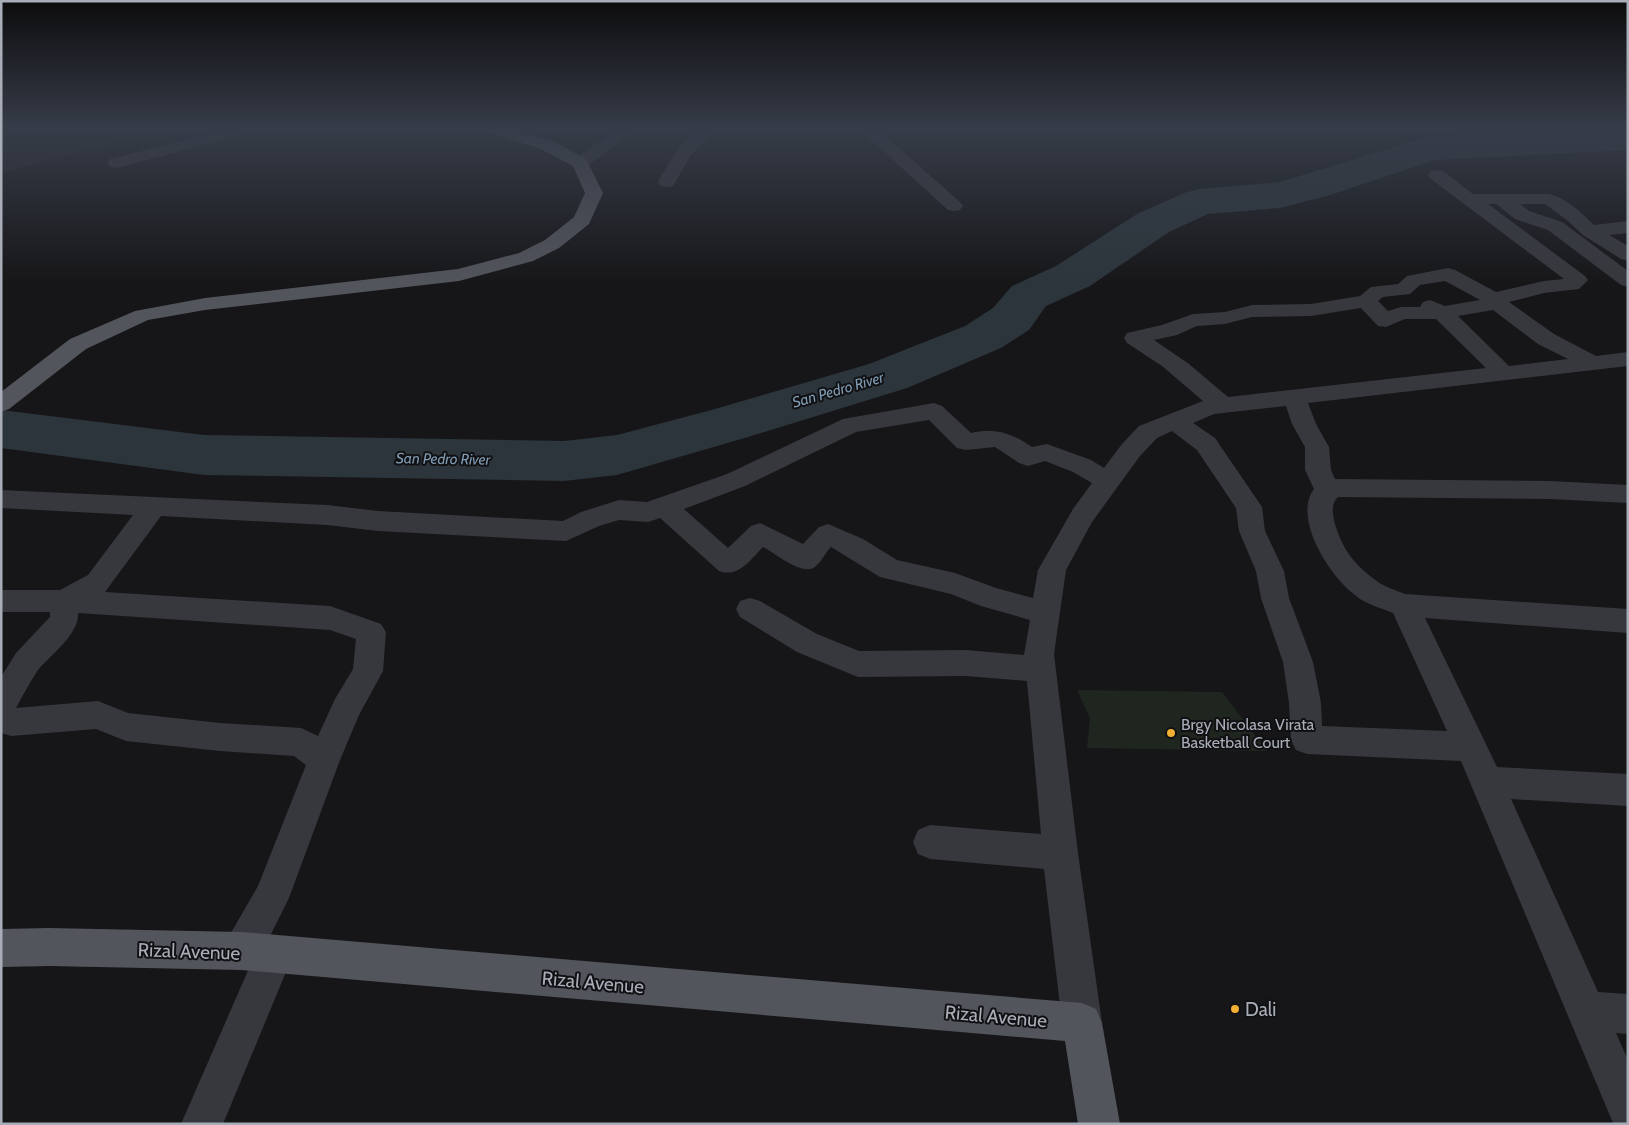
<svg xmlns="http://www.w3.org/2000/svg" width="1629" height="1125" font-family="Cabin,sans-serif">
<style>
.built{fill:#222225}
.green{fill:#1e261f}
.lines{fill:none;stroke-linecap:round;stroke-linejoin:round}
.river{fill:#2c353c;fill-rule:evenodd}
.minor{fill:#37383d;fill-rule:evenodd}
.major{fill:#53555c;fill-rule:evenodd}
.poi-dot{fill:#f2b134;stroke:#111113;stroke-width:2}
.labels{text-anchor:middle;stroke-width:4;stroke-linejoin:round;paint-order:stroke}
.far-water-label{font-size:15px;font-style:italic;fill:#7f9bb3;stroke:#111113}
.poi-label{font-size:16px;fill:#a8adb8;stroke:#111113;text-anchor:start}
.near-street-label{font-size:19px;fill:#a8adb8;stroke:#111113}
.near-poi-label{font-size:19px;fill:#a8adb8;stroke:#111113;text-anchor:start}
</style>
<rect width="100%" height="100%" fill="#161618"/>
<path class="built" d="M1,127h178l-178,46z"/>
<path class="green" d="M1077,690l145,2 45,59 -180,-3 3,-30z"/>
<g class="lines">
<path class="river" d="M1628,127v23l-193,10 -105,35 -50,13 -72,6 -39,18 -79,54 -44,20 -17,24 -28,18 -94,40 -159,49 -131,38 -53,6 -360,-6 -203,-27v-38l203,25 360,6 53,-6 98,-26 154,-45 96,-38 28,-18 19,-22 44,-20 81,-52 47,-21 15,-4 81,-7 151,-46z"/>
<path class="minor" d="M236,127h28l-2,3 -146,38 -6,-1 -3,-4 3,-4z
M620,127h19l-53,40 -6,1 -6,-1 -3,-4 3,-4z
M699,127h18l-26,28 -18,31 -6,1 -6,-1 -3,-4c11,-20 23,-40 41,-55z
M857,127h18l85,75 3,4 -3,4 -6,1 -6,-1z
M1437,170l6,1 30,23h76c17,4 33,19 45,31l34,-4v12l-19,2 19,11v15l-7,-2 -38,-24 -15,-14 -23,-17h-25l9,7 33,11 66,49v16l-7,-2 -73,-55 -33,-11 -19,-15h-8l97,72 3,4 -9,9 -35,4 -35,9 45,32 42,22 32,-4v14l-320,37 8,21 13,23 2,23 4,9 215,2 78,4v18l-78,-4 -212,-2c-14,11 4,49 13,60 6,8 15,16 23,22 8,7 21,11 31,15l223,15v24l-203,-15 72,149 131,7v32l-117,-7 87,193 30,2v40l-12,-1 12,27v64l-15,-1 -152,-362 -154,-7 -11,-4 -5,-10 -2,-37 -6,-41 -22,-64 -5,-27 -17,-40 -3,-23 -39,-58 -25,-19 -15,7 -17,18 -48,66 -26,48 -12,84 24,199 24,170 -6,14 -14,6 -14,-6 -6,-14 -18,-154 -114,-10 -12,-5 -5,-12 5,-12 12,-5 111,9 -14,-153 -61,-5 -108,1 -61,-25 -57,-35 -4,-8 4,-8 10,-3 10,3 57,33 42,17 107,-1 58,5 6,-35 -49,-14 -30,-12 -71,-17 -49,-30c-6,6 -9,14 -15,19 -12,12 -41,-13 -53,-19 -13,13 -24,31 -44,24l-59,-53 -12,4 -29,-2 -20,6 -33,15 -188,-10 -51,-6 -166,-9 -56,76 225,14 51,18 5,8 -3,39 -24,44 -19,45 -51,138 -20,40 5,-2 13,6 6,13 -70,169h-42l69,-158 -9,4 -13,-6 -6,-13 6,-13 30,-52 48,-121 -12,-9 -74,-5 -94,-10 -30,-12 -85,7 -10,-3v-56l15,-24 34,-36v-5h-49v-22h59l28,-15 45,-60 -132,-7v-18l326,15 51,6 185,10 18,-9 38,-12 28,2 80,-28 116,-55 91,-16 8,3 29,27c24,-5 41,0 61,14l15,-3 44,16 13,8 18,-24 17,-18 64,-25 -41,-35 -35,-23 -3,-5 3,-5 35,-8 31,-11 32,-2 27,-7 59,-1 49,-8 11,-9 27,-3 9,-8 41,-8 7,2 41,22 48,-11 20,-2 -133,-100 -3,-4 3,-4zM1445,281l35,19 -35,6 -15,-6 -7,2 -3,5h-19l-13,4 -10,-10 5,-4 27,-3 10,-9zM1361,308l17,18 8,1 19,-8h31l50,49 -258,29 -39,-33 -35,-24 23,-5 20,-9 28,-2 27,-7 59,-1zM1493,310l45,34 30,15 -59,7 -51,-50zM1286,406l6,18 13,23v23l9,19c-22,29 16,88 41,106 10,9 26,13 38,18l54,118 -125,-5 -1,-23 -8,-41 -24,-64 -5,-27 -19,-40 -3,-24 -47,-69 -22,-15 21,-9zM929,420l28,28 9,2 29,-3 24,16 9,3 17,-5 28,11 19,11 -19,26 -35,61 -5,28 -37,-10 -41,-15 -58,-13 -34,-21 -35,-15 -9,3 -16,17 -43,-21 -9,3 -23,22 -44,-39 61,-23 111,-54zM78,613l252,17 26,9 -3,30 -18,30 -17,37 -17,-8 -81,-5 -92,-10 -30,-12 -82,7c7,-13 14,-26 22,-38 13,-16 41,-35 40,-57z"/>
<path class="major" d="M475,127h27l49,13 35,19 17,34 -14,31 -30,24 -26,13 -74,20 -254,29 -57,10 -62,29 -77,60 -8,3v-20l69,-53 65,-28 70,-13 253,-29 61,-16 26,-13 29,-23 11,-24 -12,-27 -34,-18 -62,-18z
M49,928l192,4 841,71 14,6 6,14 18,101h-42l-13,-83 -824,-71 -192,-4 -48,1v-38z"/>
</g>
<linearGradient id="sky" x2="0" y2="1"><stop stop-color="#0c0c0d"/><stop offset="0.45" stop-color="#363c48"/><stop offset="1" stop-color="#363c48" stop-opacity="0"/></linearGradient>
<rect width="1629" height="285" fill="url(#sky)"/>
<g class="poi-dot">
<circle cx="1171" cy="733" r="5"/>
<circle cx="1235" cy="1009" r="5"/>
</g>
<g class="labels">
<g class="far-water-label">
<text transform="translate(838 390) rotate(-16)" y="5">San Pedro River</text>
<text transform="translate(443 459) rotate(1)" y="5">San Pedro River</text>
</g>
<g class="poi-label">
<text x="1181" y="730">Brgy Nicolasa Virata<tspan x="1181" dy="18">Basketball Court</tspan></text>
</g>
<g class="near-street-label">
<text transform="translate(189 951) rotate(2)" y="7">Rizal Avenue</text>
<text transform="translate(593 982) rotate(5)" y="7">Rizal Avenue</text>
<text transform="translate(996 1016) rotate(5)" y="7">Rizal Avenue</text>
</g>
<g class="near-poi-label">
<text x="1245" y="1016">Dali</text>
</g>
</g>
<rect width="1629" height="1125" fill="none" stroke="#a8adb8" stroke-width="5"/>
</svg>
